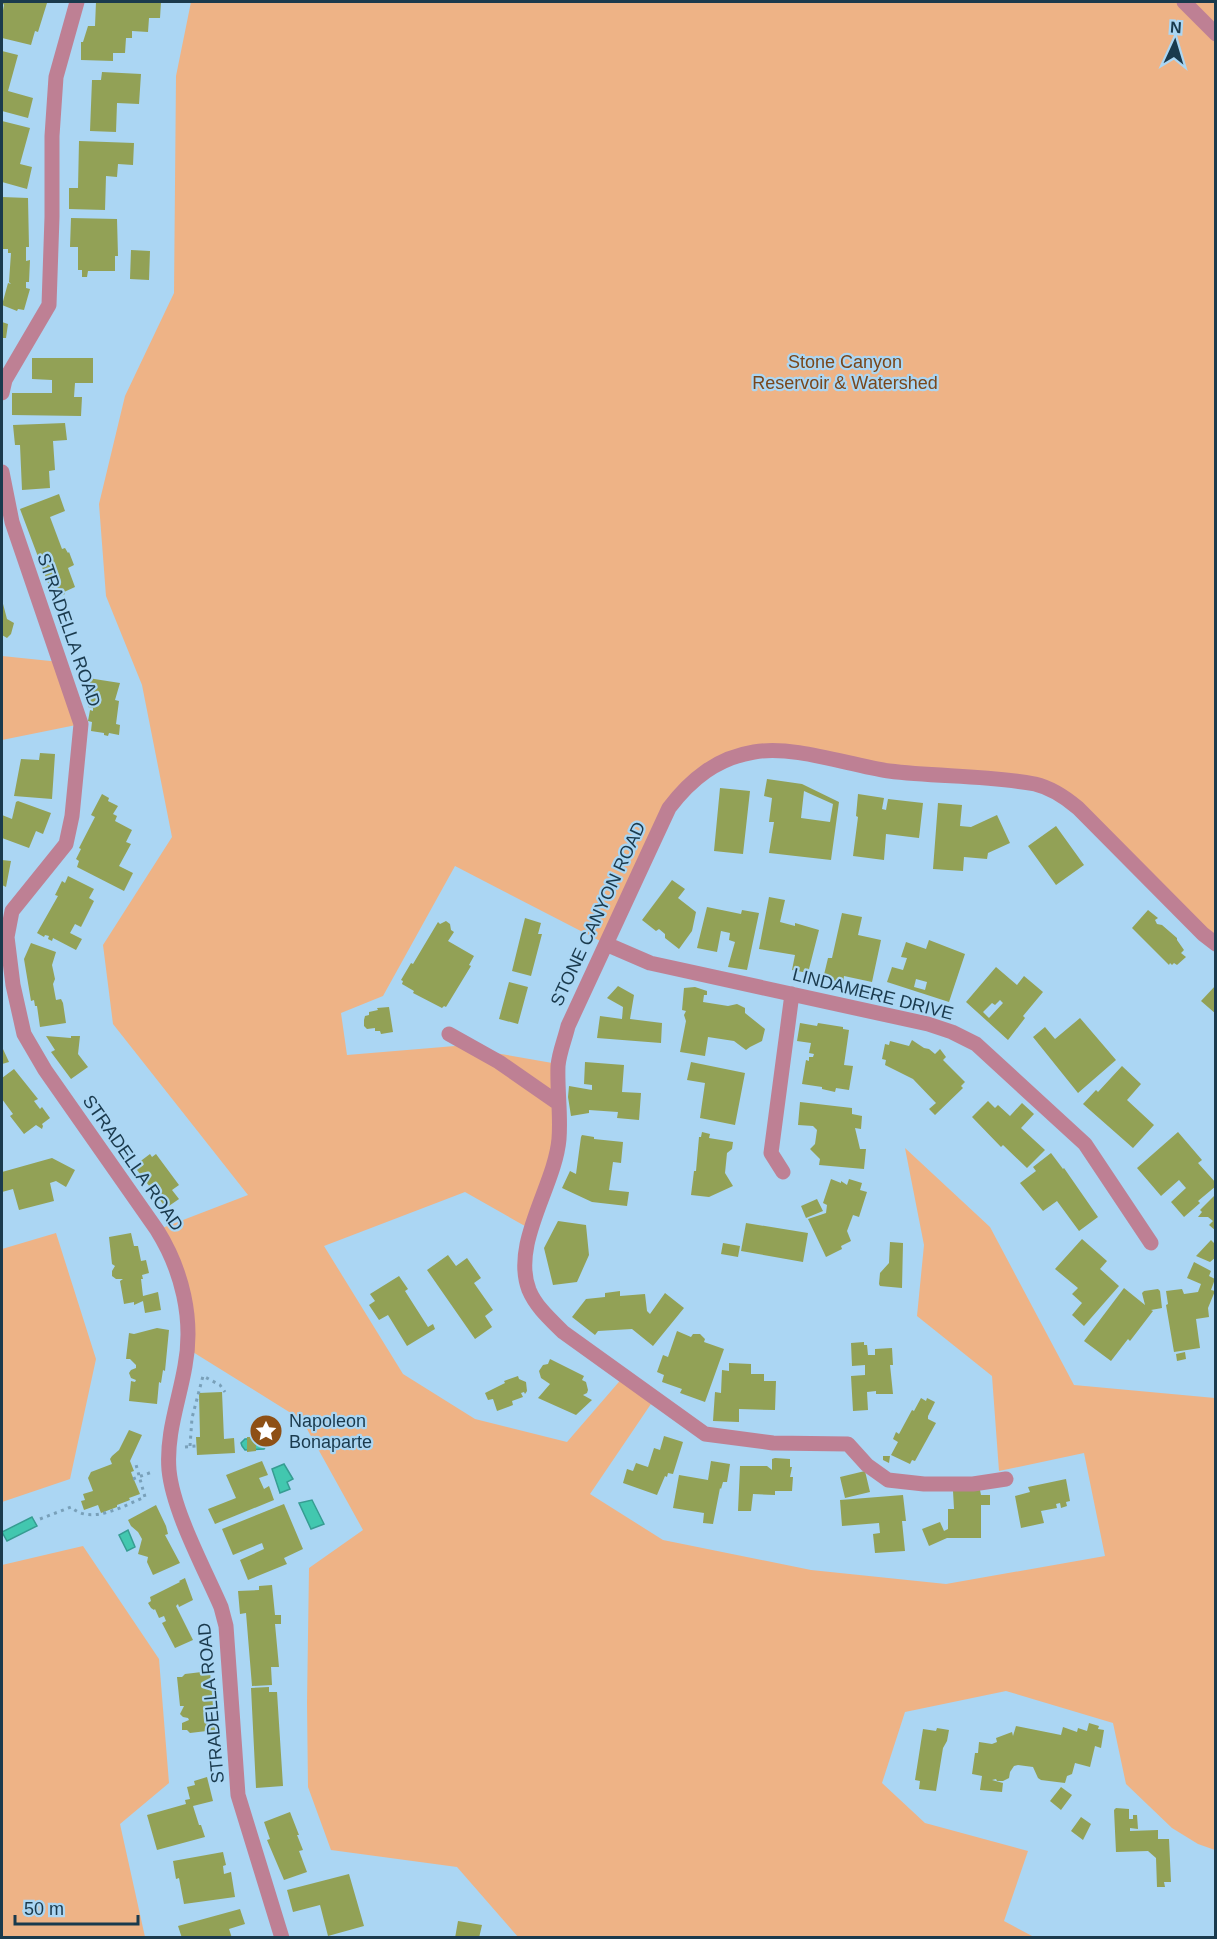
<svg xmlns="http://www.w3.org/2000/svg" width="1217" height="1939" font-family="Helvetica,sans-serif">
<style>
.green{fill:#eeb386}
.water{fill:#42c7af;stroke:#369d92;stroke-width:1.5}
.building{fill:#92a156;fill-rule:evenodd}
.lines{fill:none;stroke-linecap:round;stroke-linejoin:round}
.path{stroke:#79a0b9;stroke-width:3;stroke-dasharray:3 4.5;stroke-linecap:butt}
.minor{stroke:#be8094;stroke-width:15}
.labels{text-anchor:middle;stroke-width:4.5;stroke-linejoin:round;paint-order:stroke}
.park-label{font-size:18px;fill:#79471b;stroke:#abd6f3}
.street-label{font-size:18px;fill:#1a3a4d;stroke:#abd6f3}
.poi-label{font-size:18px;fill:#1a3a4d;stroke:#abd6f3;text-anchor:start}
</style>
<rect width="100%" height="100%" fill="#abd6f3"/>
<path class="green" d="M191,2h1024v942l-157,-151 -302,-42 -73,38 -77,155 -151,-78 -72,130 -42,17 6,42 108,-9 103,18 1,76 -27,90 -67,-38 -141,54 79,128 72,45 92,23 57,-66 31,22 -65,96 73,46 148,30 135,14 159,-28 -21,-103 -85,18 -7,-95 -75,-60 7,-71 -19,-97 85,79 84,158 141,13v452l-17,-6 -26,-16 -46,-44 -13,-61 -107,-32 -101,21 -23,71 43,40 103,28 -24,70 30,16h-516l-61,-70 -126,-17 -23,-63 -1,-84 2,-135 54,-38 -61,-110 -114,-71v-19l-31,-100 91,-35 -135,-171 -10,-79 69,-108 -30,-152 -36,-89 -7,-92 26,-108 49,-103 2,-217z
M2,656l58,6 21,62 -79,16z
M56,1233l40,126 -26,120 -68,23v-253z
M83,1546l76,113 10,124 -49,41 25,113h-143v-372z"/>
<path class="water" d="M263,1438l5,5 -4,6 -19,1 -3,-4 -1,-3 4,-4z
M284,1464l9,15 -6,3 3,7 -10,4 -8,-24z
M312,1500l12,24 -13,5 -12,-26z
M32,1517l5,9 -30,15 -5,-9z
M128,1530l7,17 -8,4 -8,-16z"/>
<path class="building" d="M2,2l45,1 -9,29 -3,-1 -4,14 -29,-7v-22l2,-11z
M96,2h65l-1,16h-11l-1,14 -16,-1v7h-6l-1,15h-12v8l-32,-1v-18h2l5,-16h7z
M2,51l16,4 -10,36 25,7 -5,20 -26,-7z
M102,72l39,2 -2,30 -22,-1 -1,29 -26,-1 2,-51h9z
M2,121l28,7 -10,36 12,3 -5,22 -25,-7z
M79,141l55,2 -1,22 -15,-1 -1,13 -11,-1 -1,34 -36,-1v-21h9z
M2,197l26,1 1,49h-3v14l4,-1 -1,22h-3v6l4,1 -6,21 -6,-1 -1,2 -15,-6 6,-22 3,1 -2,-2 2,-29h-3v-4h-6z
M71,218l46,1 1,37h-3v15h-27l-1,6h-5v-7h-4v-23h-8z
M131,250l19,1 -1,29 -19,-1z
M2,322l6,2 -2,14h-4z
M32,358h61v25h-18l-1,14h8l-1,19 -69,-1v-22h40v-13l-20,-1z
M65,423l2,17 -14,1 2,29 -6,1 1,17 -28,2 -2,-45h-5l-2,-20z
M59,494l6,17 -15,6 12,32 3,-1 3,5 1,-1 5,13 -6,3 7,19 -11,5 1,2 -11,5 -34,-90z
M2,600l5,19 7,4 -3,11 -4,4 -5,-3z
M88,678l32,5 -5,17 4,1 -3,23 4,1 -1,10 -10,-2 -1,3 -4,-1v-2l-13,-2 1,-9 -4,-1 2,-11 3,1v-3l-5,-1 3,-13 -6,-1z
M40,753l15,1 -3,45 -38,-3 7,-37 18,1z
M767,779l35,5 37,18 -8,58 -62,-7 5,-31h-5l3,-24 -8,-2zM804,791l29,13 -3,18 -29,-4z
M720,788l30,3 -7,63 -29,-3z
M102,794l7,4 -1,3 10,5 -5,8 4,2 -2,5 17,9 -6,12 5,2 -12,22 14,7 -9,18 -47,-24 2,-6 -3,-2 5,-10 -2,-1 16,-31 -4,-2z
M858,794l26,4 -2,11 4,1 2,-11 35,4 -4,35 -33,-4 -2,26 -31,-4 5,-39 -2,-1z
M18,801l33,12 -8,21 -7,-3 -7,17 -27,-10v-23l10,4 4,-17z
M938,803l24,2 -2,21 11,1 26,-12 13,28 -22,10 -1,6 -23,-2 -1,14 -30,-2z
M1056,826l28,39 -28,20 -28,-39z
M2,860l9,1 -5,26 -4,-2z
M68,876l26,13 -5,9 5,3 -13,26 -6,-3 -5,9 12,6 -6,11 -23,-12 -1,3 -4,-2 1,-3 -4,-1 -1,2 -7,-4 21,-37 -3,-1 7,-14 3,2z
M672,880l13,9 -7,9 18,14 -4,19 -13,18 -14,-11v-4l-6,-5 -3,2 -14,-11z
M769,897l16,3 -5,22 15,4v-3l24,7 -11,43 -16,-3 3,-15 -36,-6z
M707,907l34,7 1,-4 17,3 -12,57 -19,-3 7,-25 -6,-2 1,-7 -9,-2 -4,21 -20,-4z
M1148,910l10,8 -3,2 2,4 5,1 15,13v2l7,10 -3,3 5,4 -9,8 -3,-2 -2,2 -2,-2 -1,2 -37,-37z
M842,913l20,4 -4,18 23,5 -9,42 -28,-6 -1,7 -20,-4 5,-21h4z
M525,918l16,5 -3,11h4l-11,42 -19,-5z
M446,921l4,3 1,6 3,2 -6,9 26,15 -5,9 2,1 -25,41 -2,-1 -2,2 -29,-15 1,-2 -12,-7 1,-3 -2,-1 10,-17 2,1 25,-42 2,2z
M929,940l36,14 -16,48 -62,-20 5,-15 11,3 4,-12 -6,-1 5,-15 20,7zM928,978l-3,12 -11,-3 2,-8 11,3z
M31,943l25,9 -4,13 3,14 -2,5 3,16 5,-1 2,4 3,20 -26,4 -3,-21h-2l-1,-6 -3,1 -7,-42z
M996,967l21,18 7,-9 19,16 -20,24 2,2 -17,22 -42,-38zM1000,1000l3,3 -14,15 -6,-6 9,-9 3,2z
M509,982l19,5 -10,37 -19,-5z
M1216,985v29l-15,-13z
M618,986l16,9 -4,24 32,4 -1,20 -64,-5 3,-22 22,3 1,-12 -16,-9z
M695,987l12,4v4h-3l-1,7 25,4 9,-2 8,4v5l20,16 -3,12 -12,6 -4,3 -12,-9 -26,-4 -3,19 -25,-4 6,-31 -2,-6 2,-4 -4,-1 2,-22z
M389,1007l4,25 -12,2 -1,-3h-5v-3l-8,1 -3,-3v-6l1,-4 4,-1v-3l9,-2 -1,-2z
M1080,1018l36,42 -38,33 -45,-56 12,-10 10,12z
M800,1023l17,3 1,-3 25,4v2l6,1 -5,35 9,1 -4,24 -13,-2 -1,4 -13,-3v-2l-20,-3 4,-24 3,1v-4h4l1,-3 -5,-1 2,-10 -14,-2z
M46,1036l25,2v-2h9l-2,18 10,13 -17,12 -20,-27 4,-2z
M912,1040l12,8 5,1 6,5 5,-5 6,8 -3,3 22,22 -4,4 2,2 -28,27 -6,-6 7,-6 -23,-24 -28,-14 1,-5 -4,-1 3,-15 4,1 1,-4 19,5z
M3,1049l6,13 -7,2v-14z
M585,1062l39,3 -2,27 19,1 -2,27 -22,-2 1,-6 -29,-2v3l-18,3 -3,-19 1,-11 23,4v-5l-8,-1z
M691,1062l54,11 -10,52 -35,-7 5,-35 -18,-3z
M1122,1066l19,18 -14,16 27,25 -21,23 -50,-44 13,-14 2,2z
M14,1069l24,30 -4,2 6,8 2,-2 8,11 -8,6 1,2 -1,3 -6,-4 -12,9 -14,-18 3,-2 -11,-15v-21z
M988,1101l7,7 3,-3 12,11 12,-13 12,11 -13,14 24,22 -18,18 -24,-23 -2,2 -29,-30z
M800,1102l52,6v6l10,2 -1,13 -6,-1 5,21h6l-2,20 -45,-4 1,-6 -10,-10 5,-5 2,-14 -4,-4 -15,-1z
M702,1132l8,2 -1,4 24,4 -1,7 -5,4 -2,20 8,13 -24,11 -18,-2 3,-24h2l3,-34h2z
M1178,1132l24,28 -4,3 18,20v3l-18,15 2,2 -16,14 -13,-15 15,-14 -7,-8 -18,16 -24,-28z
M582,1135l12,2v2l29,3 -2,21 -8,-1 -4,28 20,2 -2,14 -35,-4 -30,-14 8,-17 6,3 5,-37z
M1051,1153l12,16 1,-1 34,49 -19,14 -22,-30 -14,10 -23,-28 16,-12 -3,-4z
M150,1154l2,3 4,-3 23,31 -7,5 7,9 -13,9 -32,-42z
M52,1158l23,12 -9,17 -10,-6 -6,2 4,18 -35,9 -6,-21 -11,3v-20z
M831,1179l10,4v-2l6,4 2,-6 13,4 -2,7 7,2 -8,25 -6,-2 -6,16 4,10 -10,5 1,3 -16,8 -18,-38 18,-6 1,-8 -4,-2z
M1216,1194v37l-7,-6 4,-4 -5,-4h-10l4,-5 -2,-2z
M817,1199l6,12 -17,7 -5,-12z
M558,1221l28,4 3,30 -12,27 -24,3 -9,-37z
M746,1223l62,10 -5,29 -62,-11z
M131,1233l3,13h4l3,15 5,-1 3,13 -7,2 1,4h-2l2,17 15,-4 3,18 -16,3 -2,-12 -9,4v-3l-10,2 -4,-23 3,-2h-7l-4,-3v-5l3,-5 -3,-2 -3,-27z
M1082,1239l25,22 -7,8 19,17 -35,40 -12,-11 10,-12 -10,-9 6,-6 -23,-19z
M1211,1240l5,5v12l-6,5 -14,-6z
M890,1242l13,1 -1,45 -22,-2 -1,-2 1,-11 9,-10z
M723,1243l17,3 -2,11 -17,-3z
M448,1255l8,11 11,-8 14,20 -7,5 19,27 -8,6 7,11 -17,12 -48,-69z
M1194,1262l17,9 -2,5 6,3 -4,11 4,1 -7,17 1,9 -13,2 4,29 -26,4 -8,-47 2,-1 -2,-13 16,-2 2,5 14,-2 3,-8 -14,-6z
M399,1276l9,13 -3,2 23,36 5,-3 2,5 -28,17 -19,-31 -9,5 -10,-15 6,-4 -5,-7z
M1124,1288l21,17 -3,-12 2,-2 14,-2 2,2 2,17 -11,2 2,1 -23,30 -2,-2 -17,22 -27,-20z
M620,1291v5l25,-2 2,17 3,3 15,-21 19,15 -31,38 -21,-17 -34,2 -3,4 -23,-18 14,-18 19,-2v-4z
M157,1328l12,2 -4,41 -2,-1 -2,13 -2,-1 -2,22 -28,-3 2,-20 4,1 1,-2 -5,-2 -2,-5 2,-3 5,-2v-3l-6,-6h-4l3,-26 5,1z
M677,1331l14,6 2,-3h7l5,5 -1,3 20,7 -19,53 -25,-9 2,-4 -20,-7 2,-7 -7,-3 6,-17 5,2z
M864,1342v3h3l1,10h7v-6l17,-1 1,17h-3l3,29h-17v-3l-9,1 1,18 -15,1 -2,-35 14,-1v-10l-13,1 -1,-23z
M1185,1352l1,7 -9,2 -1,-7z
M550,1359l34,17 -2,4 4,2 2,8 -1,3 -4,2 9,5 -16,15 -38,-17 12,-14 -9,-6 -2,-7 4,-6 5,-1z
M729,1363l22,1v10h13v7h12l-1,29 -36,-1v13l-26,-1 2,-29 6,1 1,-23 7,1z
M518,1376l1,3 7,3 1,9 -2,3 -1,-2 -3,1 2,4 -11,4 1,4 -16,6 -4,-12 -5,1 -3,-7 20,-10 -1,-2z
M222,1392l2,47 10,-1 1,15 -38,2 -1,-18h4l-1,-44z
M921,1398l5,3 1,-3 8,4 -7,14v3l8,4 -21,38 -3,-1 -2,4 -19,-9 7,-13 -5,-3 3,-7 3,2 13,-24 2,1z
M129,1430l13,5 -12,26 4,10 -3,1 1,3 8,19 -11,4 1,2 -13,5v2l-16,6 -3,-8 -14,5 -3,-9 4,-1 -2,-6 10,-3 -5,-13 3,-6 21,-8 -2,-5 2,-3 7,-6z
M664,1436l19,6 -10,32 -5,-1 -1,4 -2,-1 -8,19 -34,-12 4,-14 6,2 3,-8 12,4 6,-19 6,2z
M247,1437h9v14l-9,1z
M883,1456h7l-1,7 -6,-3z
M775,1458l15,1v8h2l-2,10h3l-1,14h-17v4l-22,-1 -2,17h-13l2,-45h27l5,4v-11z
M262,1461l6,14 -9,3 5,11 5,-3 5,14 -59,24 -7,-15 28,-11 -10,-23z
M711,1461l19,3 -3,18h-4l-2,7 -1,-1 -7,36 -10,-1 1,-10 -31,-5 6,-33 29,5z
M865,1471l5,21 -25,6 -5,-21z
M1066,1479l4,22 -4,1 1,4 -6,2 -1,-5 -4,1 1,4 -16,3 3,12 -23,5 -6,-32 15,-4 -2,-5z
M980,1490l1,5h9v10h-9v33h-34l-18,8 -7,-17 18,-7 4,9 4,-2v-20h6l-1,-18z
M903,1495l3,26h-4l3,30 -30,2 -2,-19 7,-1 -1,-10 -37,3 -2,-26z
M284,1504l19,45 -19,9 3,6 -39,16 -8,-20 24,-11 -2,-6 -29,12 -11,-26z
M156,1505l10,21 2,8 -3,1 15,28 -27,12 -6,-13 1,-5 -10,-3 4,-15 -4,-7 -7,-6 -3,-6z
M185,1578l8,22 -14,7 -1,-3 -2,2 17,34 -18,8 -13,-25 4,-2 -2,-5 -5,2 -4,-9 -1,1 -3,-2 -3,-5 3,-2 -1,-4 30,-15 -1,-1z
M272,1585l3,30h6v9h-6l4,43h-8l1,18 -20,1 -6,-73 -6,1 -2,-23 21,-1v-4z
M210,1671l5,59 -25,3 -3,-3h-5v-7l7,-3 -1,-2 -5,-1 -3,-3 4,-8h-4l-3,-29h5l3,-3z
M269,1687v5h8l6,94 -27,2 -5,-100z
M1089,1723l10,3 -1,3 6,1 -3,18 -6,-2 -5,21 -15,-4 -3,11 -5,2 -2,7 -24,-3 -3,-2 -5,-11 -15,-2 -4,1 -4,6 -1,6 -6,3h-6l-1,-2 -4,1 11,3 -1,9 -22,-2 2,-14 -10,-2 3,-21h3l1,-11 13,2 5,-2 -1,-4 16,-6 1,4 3,-10 45,9 2,-8 14,5 1,-4 9,3z
M937,1728l12,2 -2,11 -4,7 -7,43 -17,-2 1,-8 -5,-1 8,-51 13,2z
M207,1777l6,24 -20,5 6,19h2l4,12 -48,13 -10,-35 39,-11 -1,-4 5,-1 -3,-12 8,-2 -1,-4z
M1061,1787l11,8 -11,15 -11,-9z
M1116,1808l13,1v10h4v-4h4l1,14 -8,-1v3l28,-1v9h11l2,43h-7l1,5h-8l-1,-29 -8,-7 -32,1 -2,-42z
M290,1812l9,23h-2l6,15 -4,1 8,21 -23,8 -17,-40 3,-1 -6,-17z
M1081,1817l10,7 -8,16 -12,-9z
M223,1852l3,13 -3,1 1,8 7,-2 4,25 -51,7 -5,-26 -3,1 -3,-18z
M349,1874l15,52 -36,10 -8,-31 -27,7 -6,-22z
M240,1909l5,15 -16,5 3,9h-50l-4,-12z
M458,1921l24,4 -3,13h-24z"/>
<g class="lines">
<path class="path" d="M190,1446l2,-28 11,-42 17,9 5,7
M185,1447l11,-1
M133,1479l19,-7
M40,1519l31,-12c20,19 54,-2 74,-10l-10,-36"/>
<path class="minor" d="M1184,2l32,32
M2,393l3,-13 44,-75 3,-88v-81l4,-59 21,-75
M2,472l10,50 69,202 -9,92 -6,28 -54,67 -5,26 6,48 11,49 21,36 112,160c25,40 37,89 28,136 -6,35 -19,68 -16,104 4,41 35,98 52,137l5,19 12,169 44,143
M606,944l44,19 278,61 24,8 24,12 109,100 66,99
M449,1034l50,28 59,41
M783,1172l-12,-19 21,-159
M1006,1479l-33,5h-49l-36,-4 -21,-15 -19,-21 -75,-1 -68,-9 -142,-102c-12,-12 -27,-25 -34,-42 -18,-47 26,-104 30,-151 2,-24 -2,-49 -1,-73 1,-13 7,-27 10,-40l101,-218c22,-29 48,-50 85,-56 40,-7 94,13 135,19 48,6 98,4 146,13 17,4 30,13 43,24l125,126 13,10"/>
</g>
<defs>
<symbol id="sight-disc" viewBox="-11 -11 22 22"><circle r="9.5" fill="#8e5015" stroke="#abd6f3"/><path d="M0-6L1.8-2.2L6-1.7L2.9 1.2L3.7 5.4L0 3.3L-3.7 5.4L-2.9 1.2L-6-1.7L-1.8-2.2Z" fill="#fff"/></symbol>
</defs>
<g fill-rule="evenodd">
<use href="#sight-disc" x="247" y="1412" width="38" height="38"/>
</g>
<g class="labels">
<g class="park-label">
<text x="845" y="368">Stone Canyon<tspan x="845" dy="21">Reservoir &amp; Watershed</tspan></text>
</g>
<g class="street-label">
<text transform="translate(69 630) rotate(71)" y="6">STRADELLA ROAD</text>
<text transform="translate(598 914) rotate(-65)" y="6">STONE CANYON ROAD</text>
<text transform="translate(873 994) rotate(14)" y="6">LINDAMERE DRIVE</text>
<text transform="translate(133 1163) rotate(55)" y="6">STRADELLA ROAD</text>
<text transform="translate(211 1703) rotate(-95)" y="6">STRADELLA ROAD</text>
</g>
<g class="poi-label">
<text x="289" y="1427">Napoleon<tspan x="289" dy="21">Bonaparte</tspan></text>
</g>
</g>
<rect width="1217" height="1939" fill="none" stroke="#1a3a4d" stroke-width="6"/>
<g transform="translate(1175 42) rotate(4)" stroke="#abd6f3" stroke-width="4.5" paint-order="stroke">
<path d="M0-4.5L10 22L0 15L-10 22Z" fill="#1a3a4d"/>
<text y="-9" font-size="16" font-weight="bold" text-anchor="middle" fill="#1a3a4d">N</text>
</g>
<path d="M15 1915v9h123v-9" fill="none" stroke="#1a3a4d" stroke-width="3"/>
<text x="24" y="1915" font-size="18" fill="#1a3a4d" stroke="#abd6f3" stroke-width="4.5" paint-order="stroke">50 m</text>
</svg>
